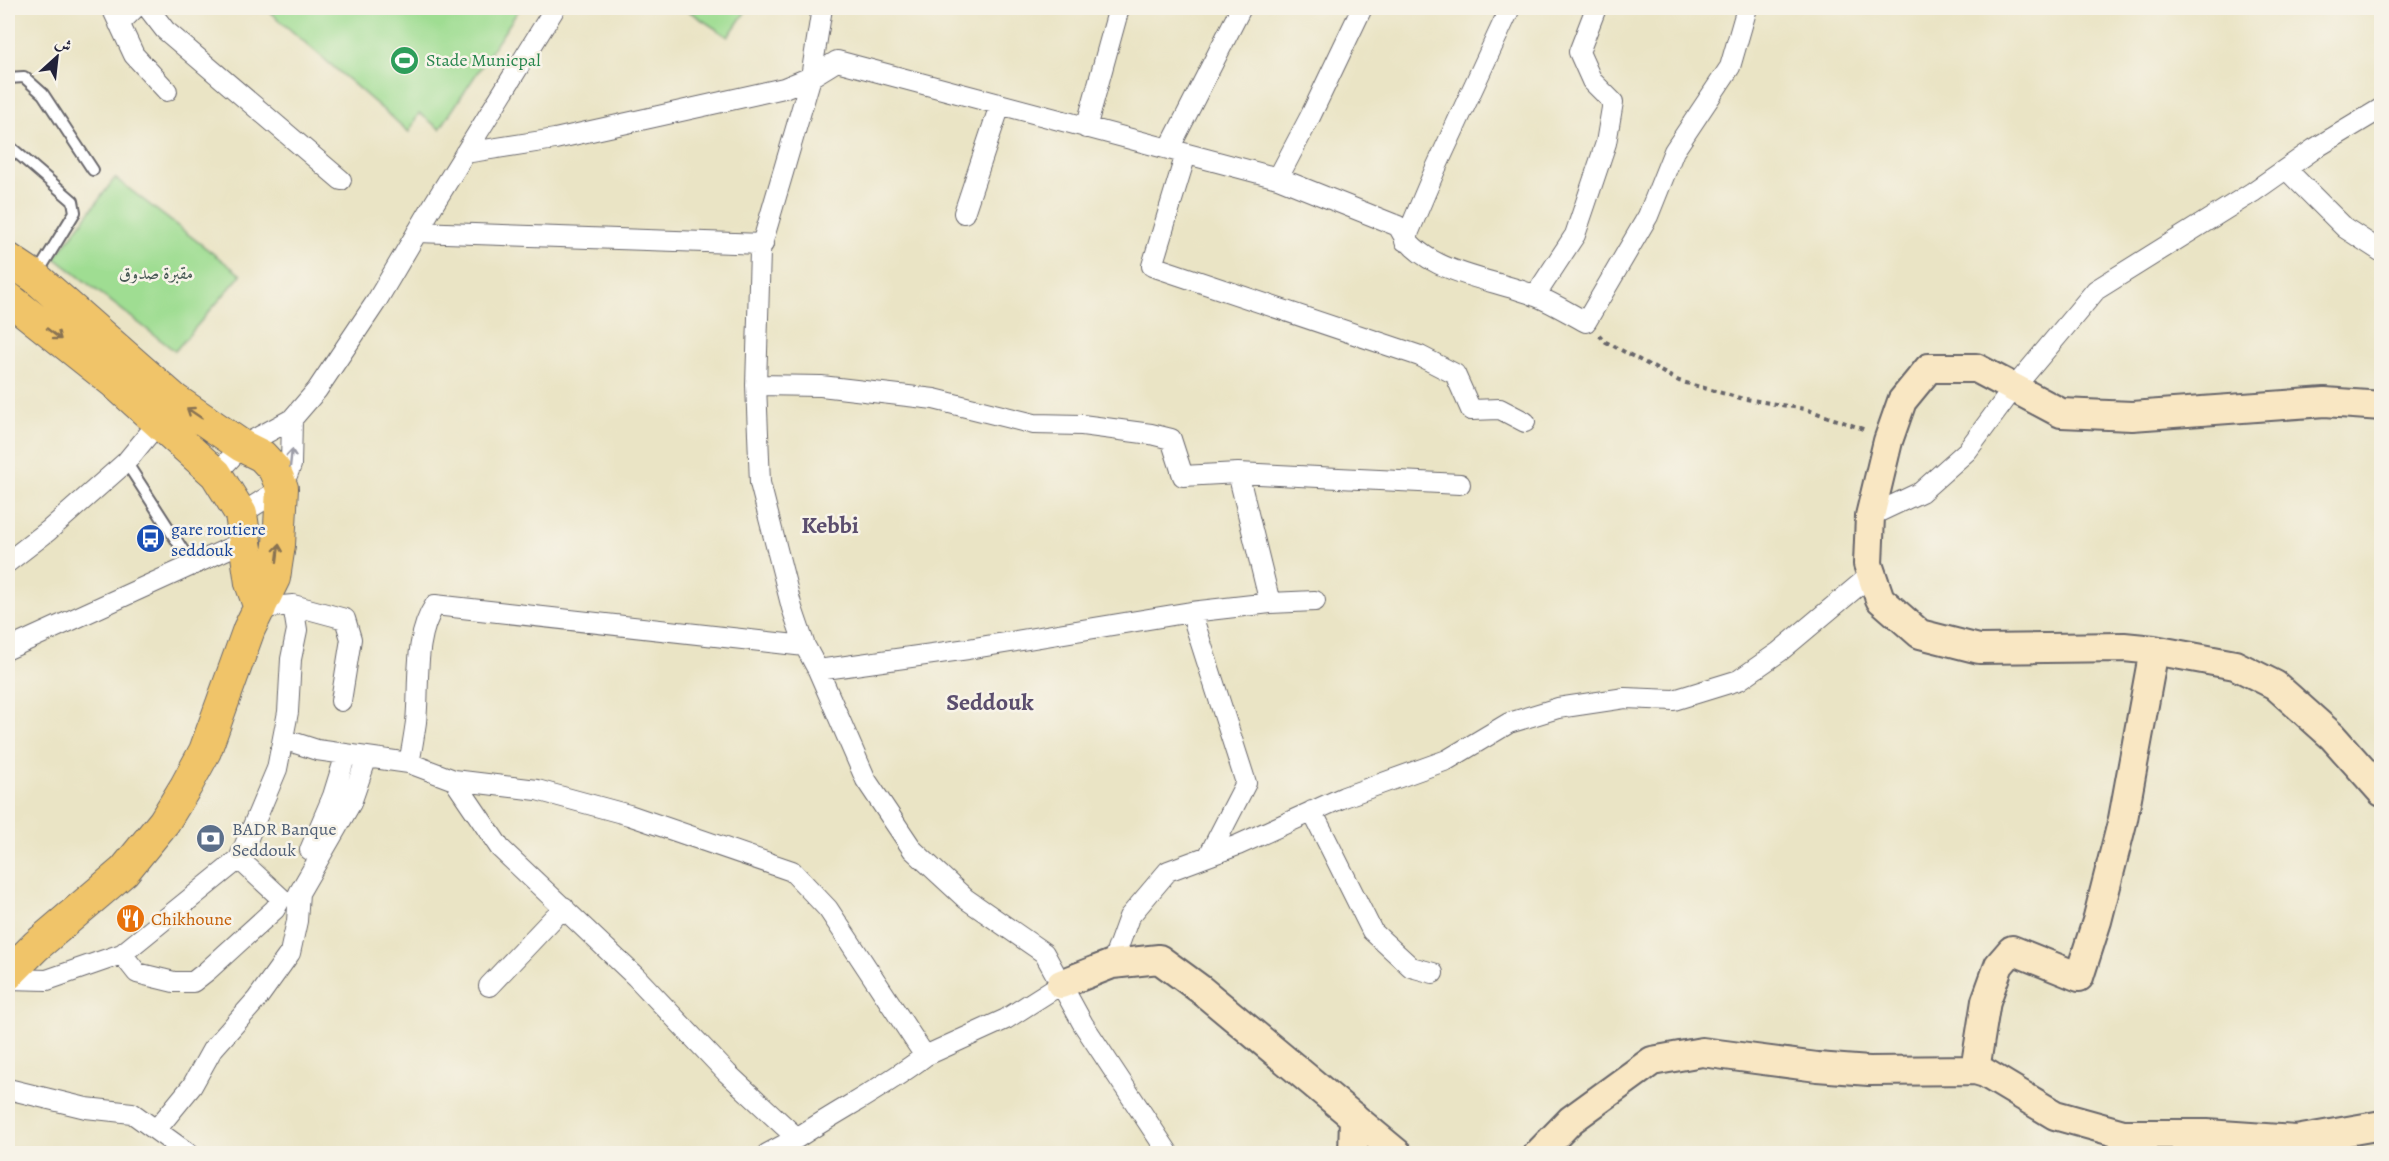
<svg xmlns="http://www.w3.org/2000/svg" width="2389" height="1161" font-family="Alegreya,Amiri,serif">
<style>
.green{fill:#9fdd92;stroke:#608066;stroke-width:1.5}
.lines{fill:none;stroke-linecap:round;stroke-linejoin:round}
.lane-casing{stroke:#68666b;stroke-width:14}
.street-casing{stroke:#68666b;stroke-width:22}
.secondary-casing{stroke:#68666b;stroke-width:32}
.primary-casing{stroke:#68666b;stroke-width:34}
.path{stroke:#68666b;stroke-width:4;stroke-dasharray:4.5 4.5;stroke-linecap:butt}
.lane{stroke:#fff;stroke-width:10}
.street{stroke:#fff;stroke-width:20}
.secondary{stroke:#f9e7c3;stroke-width:28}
.primary{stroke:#f0c469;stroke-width:32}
.oneway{stroke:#897352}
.oneway2{stroke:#9c9ca7}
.labels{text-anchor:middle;stroke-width:5;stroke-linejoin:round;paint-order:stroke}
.leisure-label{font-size:18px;fill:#27864d;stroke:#f7f3e8;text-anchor:start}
.park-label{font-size:18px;fill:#485a55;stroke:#f7f3e8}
.transit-label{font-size:18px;fill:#164399;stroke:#f7f3e8;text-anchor:start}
.service-label{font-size:18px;fill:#4e5e75;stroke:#f7f3e8;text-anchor:start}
.food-label{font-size:18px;fill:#c56008;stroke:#f7f3e8;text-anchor:start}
.district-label{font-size:24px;font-weight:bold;fill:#5b4e6e;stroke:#f7f3e8}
</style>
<rect width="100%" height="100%" fill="#f7f3e8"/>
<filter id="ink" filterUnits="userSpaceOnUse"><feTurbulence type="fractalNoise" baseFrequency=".0167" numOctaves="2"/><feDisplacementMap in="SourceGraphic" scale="12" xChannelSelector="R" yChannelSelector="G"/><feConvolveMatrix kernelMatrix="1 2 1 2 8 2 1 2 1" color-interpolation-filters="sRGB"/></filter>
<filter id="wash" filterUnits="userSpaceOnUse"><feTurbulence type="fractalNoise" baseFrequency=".008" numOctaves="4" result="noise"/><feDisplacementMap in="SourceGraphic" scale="24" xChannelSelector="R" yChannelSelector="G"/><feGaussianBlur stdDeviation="1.35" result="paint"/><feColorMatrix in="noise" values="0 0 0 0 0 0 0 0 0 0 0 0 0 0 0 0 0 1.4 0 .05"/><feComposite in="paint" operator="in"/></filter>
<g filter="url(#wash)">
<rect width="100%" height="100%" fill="#eae4c5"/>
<path class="green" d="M265,8h255l-80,121 -21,-16 -10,19z
M684,8h64l-20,29z
M115,178l126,97 -66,76 -120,-93z"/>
</g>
<g filter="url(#ink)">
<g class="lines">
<defs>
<path id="lane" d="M8,78l16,-1 19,17 50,76
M8,145l65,56 2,11 -38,62
M126,462l67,104"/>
<path id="street" d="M112,8l22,47 33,36
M148,8l17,22 176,150
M822,8l-11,69 -51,174 -4,134 4,98 32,125 13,38 13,24 48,110 47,70 53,49 78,54 39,71 86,130
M119,24l16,-16
M1086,128l33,-120
M1169,149l72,-141
M465,153l90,-14 229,-51 27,-11 26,-16 441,117 120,48c23,48 94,52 138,70 17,7 33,17 50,26l62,-106 26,-65 56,-84 17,-59
M1186,154l-34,112 268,90 35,18 16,36 29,-1 25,13
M2286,169l59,59 37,24
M1278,178l32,-61 52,-109
M964,213l36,-108
M417,232l346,12
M1405,241l30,-71 75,-162
M1535,296l40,-61 31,-92 7,-41 -21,-21 -13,-29 17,-44
M756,385l65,1 113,13 100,25 48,1 69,9 20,5 12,37 55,-3 222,11
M1238,473l32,130 45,-2
M216,474l26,-28 50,-27 25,-29 59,-88 59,-100 120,-194
M241,514l41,-26 9,-23 1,-46
M1870,516l51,-24 46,-41 46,-62 83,-99 157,-98 61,-43 68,-41
M8,562l40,-31 78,-69 32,-39
M260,608l33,-3 52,14 6,20 -10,62
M1191,612l55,171 -37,72
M8,649l237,-108
M818,670l150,-21 223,-37 79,-9
M283,739l34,11 92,13 45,17 83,10 92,25 163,56 36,38 97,147 81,-37 55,-35
M409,763c3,-14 5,-27 7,-41 4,-38 -3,-84 19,-117l370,41
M454,780l46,68 136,129 91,96 70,65c42,-28 88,-51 128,-82
M1312,811l60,120 39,36 22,6
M310,850l23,-54 13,-42
M122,954l15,19 37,9h19l14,-11 68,-62 6,-11 -42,-39
M1112,964l17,-47 39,-46 70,-26 106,-48 103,-37 62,-37 49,-15 67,-10 49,2 65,-20 40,-28 93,-78
M8,979l39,1 75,-26 117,-95 38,-90 11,-57 3,-53 6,-29 -4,-25
M489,986l75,-79
M8,1089l78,19 46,5 57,41
M156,1130l36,-44 20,-36 45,-51 33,-46 7,-32 2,-28 52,-90 16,-46
M767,1154l30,-16"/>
<path id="secondary" d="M2382,406l-57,-4 -193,14 -71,-3 -85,-45h-47l-27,33 -14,40 -18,75 -2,48 12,35 40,35 59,15 145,-2 30,3 81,15 40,20 57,51 50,56
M1061,984l51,-20 47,-5 41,30 198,165
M1975,1070l11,-69 13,-36 13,-15 67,27 18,-56 26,-102 31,-169
M1353,1154l1,-37
M1538,1154l33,-34 81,-59 50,-9 115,15 52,4 106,-1 10,3 70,42 68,19h84l89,6 86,-15"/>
<path id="primary" d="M8,259l27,18 140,123 67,46 20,10 12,13 8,19 -3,57 -5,33 -25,51 -44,122 -19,35 -22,36 -40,49 -88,75 -28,28
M8,298l107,85 101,91 25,40 10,69 9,25"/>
</defs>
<use href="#lane" class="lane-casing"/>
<use href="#street" class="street-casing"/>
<use href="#secondary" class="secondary-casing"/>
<use href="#primary" class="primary-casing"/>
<path class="path" d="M1599,335l7,7 73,39 61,17 65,11 61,21"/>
<use href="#lane" class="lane"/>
<use href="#street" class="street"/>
<use href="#secondary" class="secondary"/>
<use href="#primary" class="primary"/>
</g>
<defs><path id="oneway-shaft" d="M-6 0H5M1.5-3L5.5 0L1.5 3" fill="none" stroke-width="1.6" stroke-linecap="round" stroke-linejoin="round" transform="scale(1.5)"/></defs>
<g class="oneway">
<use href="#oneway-shaft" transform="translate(54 334) rotate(38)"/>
<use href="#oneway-shaft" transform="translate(194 413) rotate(-146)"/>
<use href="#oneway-shaft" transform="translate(278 553) rotate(-83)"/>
</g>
<use class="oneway2" href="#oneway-shaft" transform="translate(291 458) rotate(-84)"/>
</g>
<defs>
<symbol id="stadium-disc" viewBox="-11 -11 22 22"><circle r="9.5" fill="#2e9e5b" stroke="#f7f3e8"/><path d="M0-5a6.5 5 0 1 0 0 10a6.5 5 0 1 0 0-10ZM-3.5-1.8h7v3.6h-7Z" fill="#fff"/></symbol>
<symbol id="bus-disc" viewBox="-11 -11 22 22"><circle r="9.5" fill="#1a4fb4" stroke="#f7f3e8"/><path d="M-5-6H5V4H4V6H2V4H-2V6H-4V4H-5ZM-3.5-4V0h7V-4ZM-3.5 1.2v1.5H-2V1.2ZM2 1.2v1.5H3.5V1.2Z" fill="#fff"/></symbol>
<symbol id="bank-disc" viewBox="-11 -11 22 22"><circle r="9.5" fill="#5c6f8a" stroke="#f7f3e8"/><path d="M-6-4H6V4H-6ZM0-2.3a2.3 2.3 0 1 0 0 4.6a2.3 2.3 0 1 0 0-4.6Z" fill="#fff"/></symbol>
<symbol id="restaurant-disc" viewBox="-11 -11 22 22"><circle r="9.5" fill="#e8710a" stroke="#f7f3e8"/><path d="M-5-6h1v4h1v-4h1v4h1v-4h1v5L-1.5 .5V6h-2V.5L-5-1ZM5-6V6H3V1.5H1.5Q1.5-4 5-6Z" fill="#fff"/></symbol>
</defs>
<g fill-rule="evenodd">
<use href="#stadium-disc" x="388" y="44" width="33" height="33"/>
<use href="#bus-disc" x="134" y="522" width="33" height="33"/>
<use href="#bank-disc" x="194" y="822" width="33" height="33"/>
<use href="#restaurant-disc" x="114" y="902" width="33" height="33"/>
</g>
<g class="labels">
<g class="leisure-label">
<text x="426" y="66">Stade Municpal</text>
</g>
<g class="park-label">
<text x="156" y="279">مقبرة صدوق</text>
</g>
<g class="transit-label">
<text x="171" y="535">gare routiere<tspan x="171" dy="21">seddouk</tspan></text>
</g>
<g class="service-label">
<text x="232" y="835">BADR Banque<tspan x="232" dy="21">Seddouk</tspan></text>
</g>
<g class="food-label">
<text x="151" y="925">Chikhoune</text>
</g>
<g class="district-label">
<text x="830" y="533">Kebbi</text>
<text x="990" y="710">Seddouk</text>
</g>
</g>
<rect width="2389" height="1161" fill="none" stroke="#f7f3e8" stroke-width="30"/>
<g transform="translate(57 57) rotate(27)" stroke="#f7f3e8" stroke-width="4.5" paint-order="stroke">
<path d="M0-4.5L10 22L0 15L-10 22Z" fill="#22223b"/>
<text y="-9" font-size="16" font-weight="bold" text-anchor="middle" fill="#22223b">ش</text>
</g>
</svg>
